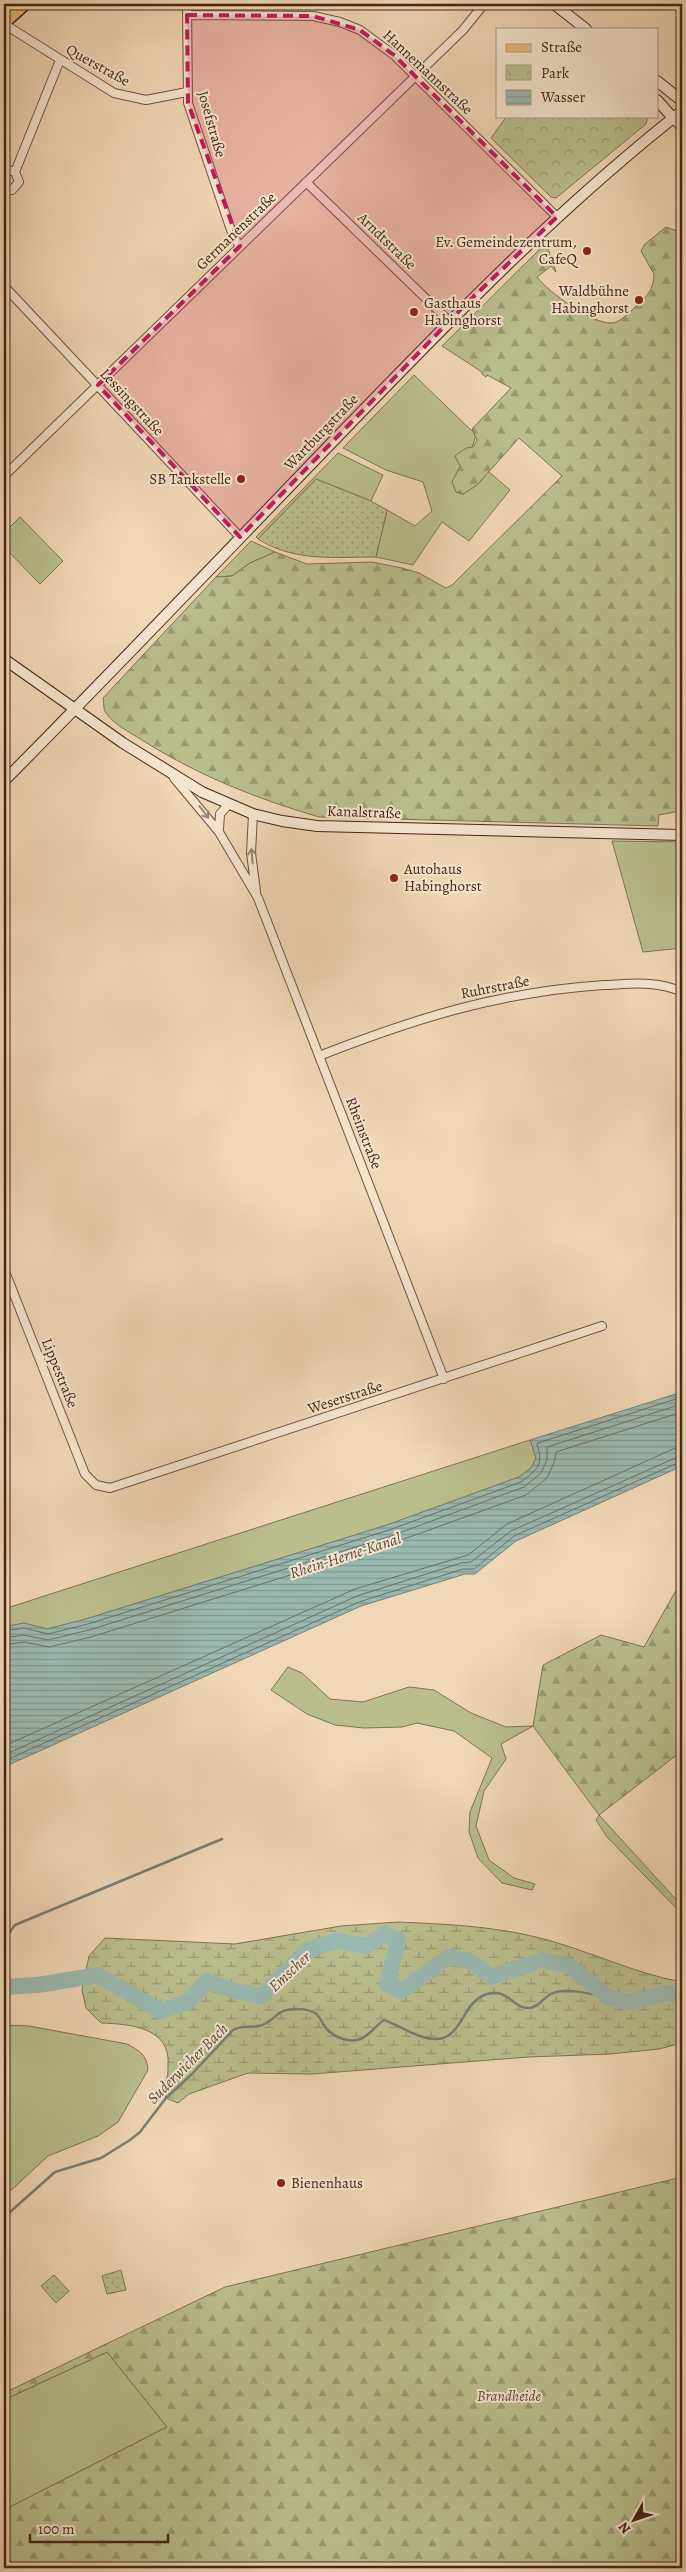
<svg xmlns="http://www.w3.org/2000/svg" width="686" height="2572" font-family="Alegreya,serif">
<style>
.grass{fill:#babe8d;stroke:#7e7252}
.forest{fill:url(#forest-firs);stroke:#7e7252}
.wetland{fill:url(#wetland-marsh);stroke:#7e7252}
.park{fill:url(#park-crowns);stroke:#7e7252}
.garden{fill:url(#garden-dots);stroke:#7e7252}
.water{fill:url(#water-rules);stroke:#777e73}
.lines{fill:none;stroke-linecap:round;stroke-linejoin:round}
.shore{stroke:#6e6f64;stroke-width:1}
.stream{stroke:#777e73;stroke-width:2.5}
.river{stroke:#9ab9b1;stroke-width:16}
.street-casing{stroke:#6e523e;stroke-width:10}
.secondary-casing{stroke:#432516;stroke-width:12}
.primary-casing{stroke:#432516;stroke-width:14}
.street{stroke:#f5e5cf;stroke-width:8}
.secondary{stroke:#f5e5cf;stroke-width:10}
.primary{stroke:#e8bc7a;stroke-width:11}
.oneway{stroke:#9c8572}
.marked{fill:#c2185b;fill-opacity:0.2;stroke:#c2185b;stroke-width:4;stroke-dasharray:10 6;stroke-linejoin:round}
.poi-dot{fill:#8f2418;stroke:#f5e5cf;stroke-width:2}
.labels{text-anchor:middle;stroke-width:4;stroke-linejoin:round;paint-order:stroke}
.street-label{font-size:15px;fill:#432516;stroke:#f5e5cf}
.poi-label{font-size:15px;fill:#432516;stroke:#f5e5cf;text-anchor:end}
.park-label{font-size:15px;font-style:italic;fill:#614b34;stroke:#f5e5cf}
.water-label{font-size:16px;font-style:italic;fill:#594a3d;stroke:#f5e5cf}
</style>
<defs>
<pattern id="forest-firs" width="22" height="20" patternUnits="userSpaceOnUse" patternTransform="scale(1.25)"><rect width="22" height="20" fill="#babe8d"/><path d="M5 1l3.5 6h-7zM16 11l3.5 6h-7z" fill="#999a72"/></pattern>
<pattern id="wetland-marsh" width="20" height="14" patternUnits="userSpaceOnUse" patternTransform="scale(1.25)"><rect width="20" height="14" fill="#babe8d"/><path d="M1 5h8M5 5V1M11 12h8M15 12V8" fill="none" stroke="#999a72"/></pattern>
<pattern id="park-crowns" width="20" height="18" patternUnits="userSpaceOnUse" patternTransform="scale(1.25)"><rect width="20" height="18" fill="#babe8d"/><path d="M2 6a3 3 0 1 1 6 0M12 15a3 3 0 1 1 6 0" fill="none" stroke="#999a72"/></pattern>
<pattern id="garden-dots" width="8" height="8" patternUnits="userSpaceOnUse" patternTransform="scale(1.25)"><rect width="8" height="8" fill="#babe8d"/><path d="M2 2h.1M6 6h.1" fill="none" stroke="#999a72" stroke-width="1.8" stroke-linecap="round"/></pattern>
<pattern id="water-rules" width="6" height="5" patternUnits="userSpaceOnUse" patternTransform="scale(1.25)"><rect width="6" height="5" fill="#9ab9b1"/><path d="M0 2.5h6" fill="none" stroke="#7f968f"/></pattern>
</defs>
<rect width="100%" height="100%" fill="#f0d7b5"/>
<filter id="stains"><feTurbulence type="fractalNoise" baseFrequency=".004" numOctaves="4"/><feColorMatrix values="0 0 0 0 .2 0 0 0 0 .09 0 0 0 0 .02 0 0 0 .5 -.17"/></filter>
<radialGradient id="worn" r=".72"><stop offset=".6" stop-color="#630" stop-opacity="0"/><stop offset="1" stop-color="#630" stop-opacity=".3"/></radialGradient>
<path class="grass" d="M414,375l61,59c2,9 -16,39 -22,48l3,10 7,2 14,-9 11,-14 22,19 -41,51 -27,-19 -29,43 -37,-8 11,-47 28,16 17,-15 -9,-29 -37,-12 -43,-22z
M338,453l45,22 -12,26 -55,-22 -58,60 -2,-2z
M20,517l43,44 -23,23 -36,-37v-14z
M251,541l24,11 -25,11 -18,13 -16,1z
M612,841l70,1v106l-39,4z
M530,1440l6,18 -5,10 -12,9 -132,48 -301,94 -39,10 -23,-6 -20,4v-18z
M288,1667l14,6 28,26 33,3 46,-15 25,3 37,23 35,14 27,-1 -32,18 5,15 -22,32 -8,35 13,34 25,18 21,6 -3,6 -30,-7 -24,-25 -9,-26 1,-20 22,-54 -38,-27 -37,-8 -15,4 -38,1 -29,-3 -28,-11 -36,-24z
M599,1815l83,91v8l-75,-77 -11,-17z
M4,2025l25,1 98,18c13,7 20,11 21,26l-30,52 -20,14 -50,20 -42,39 -2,-1z
M107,2352l60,75 -163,83v-110z"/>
<path class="forest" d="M666,227l16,6v576l-2,2 -21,4 -1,11 -339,-9c-64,-19 -117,-40 -174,-75 -12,-8 -31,-17 -39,-29 -3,-4 -2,-10 -3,-15l113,-121 16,-1 18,-13 25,-11 32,12 65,-2 30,6 17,5 27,15 6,-3 110,-109 -43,-38 -42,47 -14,9 -7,-2 -4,-10 8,-16 -5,-10 11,-8 7,-1 4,-7 -5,-11 39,-41 -24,-13 -1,2 -4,-3v-2l-40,-26 104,-103 10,29 -5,-6 -14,11c11,15 56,47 74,46 9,0 19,-11 25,-17 11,-9 18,-17 18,-32l-13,-23 4,-7z
M679,1585h3v166l-83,64 -66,-89 10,-61 58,-30 43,12z
M682,2177v391h-678v-58l163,-83 -60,-75 -103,48v-7l221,-106z"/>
<path class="wetland" d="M398,1922c46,2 93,4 138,15 50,12 96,36 146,45v61l-23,6 -49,5 -82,3 -216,17 -64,-1 -59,21 -11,9 -12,-5 -5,-11c7,-7 7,-12 7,-22 3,-38 -39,-41 -67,-42l-15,-15 -4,-18 7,-34 16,-18 130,6 106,-18z"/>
<path class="park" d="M507,116h141l-2,8 -90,74 -5,-1 -60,-59z"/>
<path class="garden" d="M316,479l55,22 16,9 -11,47c-41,0 -82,5 -118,-18z
M121,2270l5,20 -19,4 -5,-18z
M54,2275l15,16 -13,12 -15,-17z"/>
<path class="water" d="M682,1392v74l-166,75 -41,33h-10l-104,32 -357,161v-140l20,-4 23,6 39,-10 301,-94 132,-48 12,-9 5,-10 -6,-18z"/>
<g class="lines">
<path class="shore" d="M4,1631l20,-3 24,6 40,-10 301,-94 132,-48c16,-12 23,-17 16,-37l1,-2 144,-46
M4,1638l20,-3 24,5 41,-10 302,-94 133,-49 17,-14 6,-13v-13l135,-43
M4,1645l20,-3 25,5 42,-10 302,-94 133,-48 21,-17 7,-15 2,-11 126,-40
M4,1746l351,-157 113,-34 39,-31 166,-75 9,-1
M4,1755l353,-159 104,-33 10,-1 40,-31 171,-76
M4,1761l355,-159 104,-33h11l40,-33 168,-75"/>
<path class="stream" d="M6,1937l9,-12 207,-86
M4,2222l6,-10 45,-40 46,-14 29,-18 10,-8 26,-34 26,-24 41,-44c9,-5 16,-2 26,-4 10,-2 14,-9 22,-14 8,-4 27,-4 34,1 5,3 7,10 11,15 6,8 20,14 31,12 11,-2 18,-14 27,-20 14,5 25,13 39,17 41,12 35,-34 64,-43 22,-6 26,15 42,14 9,0 14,-10 22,-14 16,-8 40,1 57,3"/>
<path class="river" d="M4,1987l34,-2 60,-10 62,36 28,-9 19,-21 28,10 27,5 47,-47 27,-8 30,5 19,-12 13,6 -11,44 14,7 48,-34 23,5 19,15 51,-17 28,6 38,31 22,5 36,-9 16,2"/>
<defs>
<path id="street" d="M187,4l1,99 45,133 7,10
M187,15l126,1 27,6 20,8 34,25 163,162
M4,24l110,69 32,7 41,-8
M673,118l9,11
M4,172l4,-2 7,2 4,10 -7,8 -8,-1
M15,172l45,-112
M306,182l143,139
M4,286l236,251
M4,476l459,-446 21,-26
M174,778l45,54 39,66 186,481
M253,814l-2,39 5,38
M219,829l1,-15 8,-9
M319,1056c97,-38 180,-64 285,-71 26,-1 53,-5 78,7
M4,1269l81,205 11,11 14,3 492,-162"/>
<path id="secondary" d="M554,4l32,25
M657,81l25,20
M657,100l16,18
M4,659l119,84 79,49 51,22 29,7 35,5 365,9
M4,781c115,-116 227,-234 340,-351 108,-112 216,-223 338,-319"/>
<path id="primary" d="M4,23l21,-19"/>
</defs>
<use href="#street" class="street-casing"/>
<use href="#secondary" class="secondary-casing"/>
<use href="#primary" class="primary-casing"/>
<use href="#street" class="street"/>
<use href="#secondary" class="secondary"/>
<use href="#primary" class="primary"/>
</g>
<defs><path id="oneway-shaft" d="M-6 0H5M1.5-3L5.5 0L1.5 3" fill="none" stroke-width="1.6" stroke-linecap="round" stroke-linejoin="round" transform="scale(1.25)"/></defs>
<g class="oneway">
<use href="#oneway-shaft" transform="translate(204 812) rotate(52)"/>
<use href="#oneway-shaft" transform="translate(252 856) rotate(-95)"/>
</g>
<path class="marked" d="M187,15l126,1 47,14 34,25 163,162 -89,85 -228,235 -142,-152 142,-139 -52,-143z"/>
<g class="poi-dot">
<circle cx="587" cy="251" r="5"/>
<circle cx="639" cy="300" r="5"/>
<circle cx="414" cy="312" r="5"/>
<circle cx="241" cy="479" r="5"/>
<circle cx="394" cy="878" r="5"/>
<circle cx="281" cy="2183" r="5"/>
</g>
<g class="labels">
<g class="street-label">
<text transform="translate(98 65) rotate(29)" y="5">Querstraße</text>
<text transform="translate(428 72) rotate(43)" y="5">Hannemannstraße</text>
<text transform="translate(212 124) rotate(74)" y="5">Josefstraße</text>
<text transform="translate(236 231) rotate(-44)" y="5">Germanenstraße</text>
<text transform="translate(387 241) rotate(44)" y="5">Arndtstraße</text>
<text transform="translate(132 402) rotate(47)" y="5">Lessingstraße</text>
<text transform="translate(321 432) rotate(-46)" y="5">Wartburgstraße</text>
<text transform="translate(364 812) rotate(2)" y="5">Kanalstraße</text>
<text transform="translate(495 987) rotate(-11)" y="5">Ruhrstraße</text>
<text transform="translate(364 1133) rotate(69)" y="5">Rheinstraße</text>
<text transform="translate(60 1373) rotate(68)" y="5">Lippestraße</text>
<text transform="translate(345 1397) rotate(-18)" y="5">Weserstraße</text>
</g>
<g class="poi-label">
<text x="577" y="247">Ev. Gemeindezentrum,<tspan x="577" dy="17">CafeQ</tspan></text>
<text x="629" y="296">Waldbühne<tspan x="629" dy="17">Habinghorst</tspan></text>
<text x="424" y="308" text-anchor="start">Gasthaus<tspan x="424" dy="17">Habinghorst</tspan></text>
<text x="231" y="484">SB Tankstelle</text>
<text x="404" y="874" text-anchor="start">Autohaus<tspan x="404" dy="17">Habinghorst</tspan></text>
<text x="291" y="2188" text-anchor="start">Bienenhaus</text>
</g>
<g class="park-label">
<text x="509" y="2401">Brandheide</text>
</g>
<g class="water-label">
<text transform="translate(345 1555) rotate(-18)" y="6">Rhein-Herne-Kanal</text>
<text transform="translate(289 1971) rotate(-43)" y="6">Emscher</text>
<text transform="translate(187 2063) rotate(-45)" y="6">Suderwicher Bach</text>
</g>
</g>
<rect width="686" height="2572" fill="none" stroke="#f0d7b5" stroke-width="20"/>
<rect x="5" y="5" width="676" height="2562" fill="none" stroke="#432516" stroke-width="2.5"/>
<rect x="10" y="10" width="666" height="2552" fill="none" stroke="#432516"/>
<rect x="496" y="28" width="162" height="90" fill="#f5e5cf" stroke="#ae9885"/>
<rect x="506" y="44" width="25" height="8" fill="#e8bc7a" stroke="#ae9885"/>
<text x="541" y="52" font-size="15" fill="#432516">Straße</text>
<rect x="506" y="65" width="25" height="15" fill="url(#park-crowns)" stroke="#ae9885"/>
<text x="541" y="78" font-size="15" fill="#432516">Park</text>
<rect x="506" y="90" width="25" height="15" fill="url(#water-rules)" stroke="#ae9885"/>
<text x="541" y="102" font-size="15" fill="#432516">Wasser</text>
<g transform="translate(634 2520) rotate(230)" stroke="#f5e5cf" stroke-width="4" paint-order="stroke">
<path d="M0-4L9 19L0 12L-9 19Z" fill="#432516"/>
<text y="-8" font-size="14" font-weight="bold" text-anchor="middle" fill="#432516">N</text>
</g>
<path d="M30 2534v8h138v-8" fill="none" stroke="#432516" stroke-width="2.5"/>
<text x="38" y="2534" font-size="15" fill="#432516" stroke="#f5e5cf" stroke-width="4" paint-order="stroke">100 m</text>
<rect width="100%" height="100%" filter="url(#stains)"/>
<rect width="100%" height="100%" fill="url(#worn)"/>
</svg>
